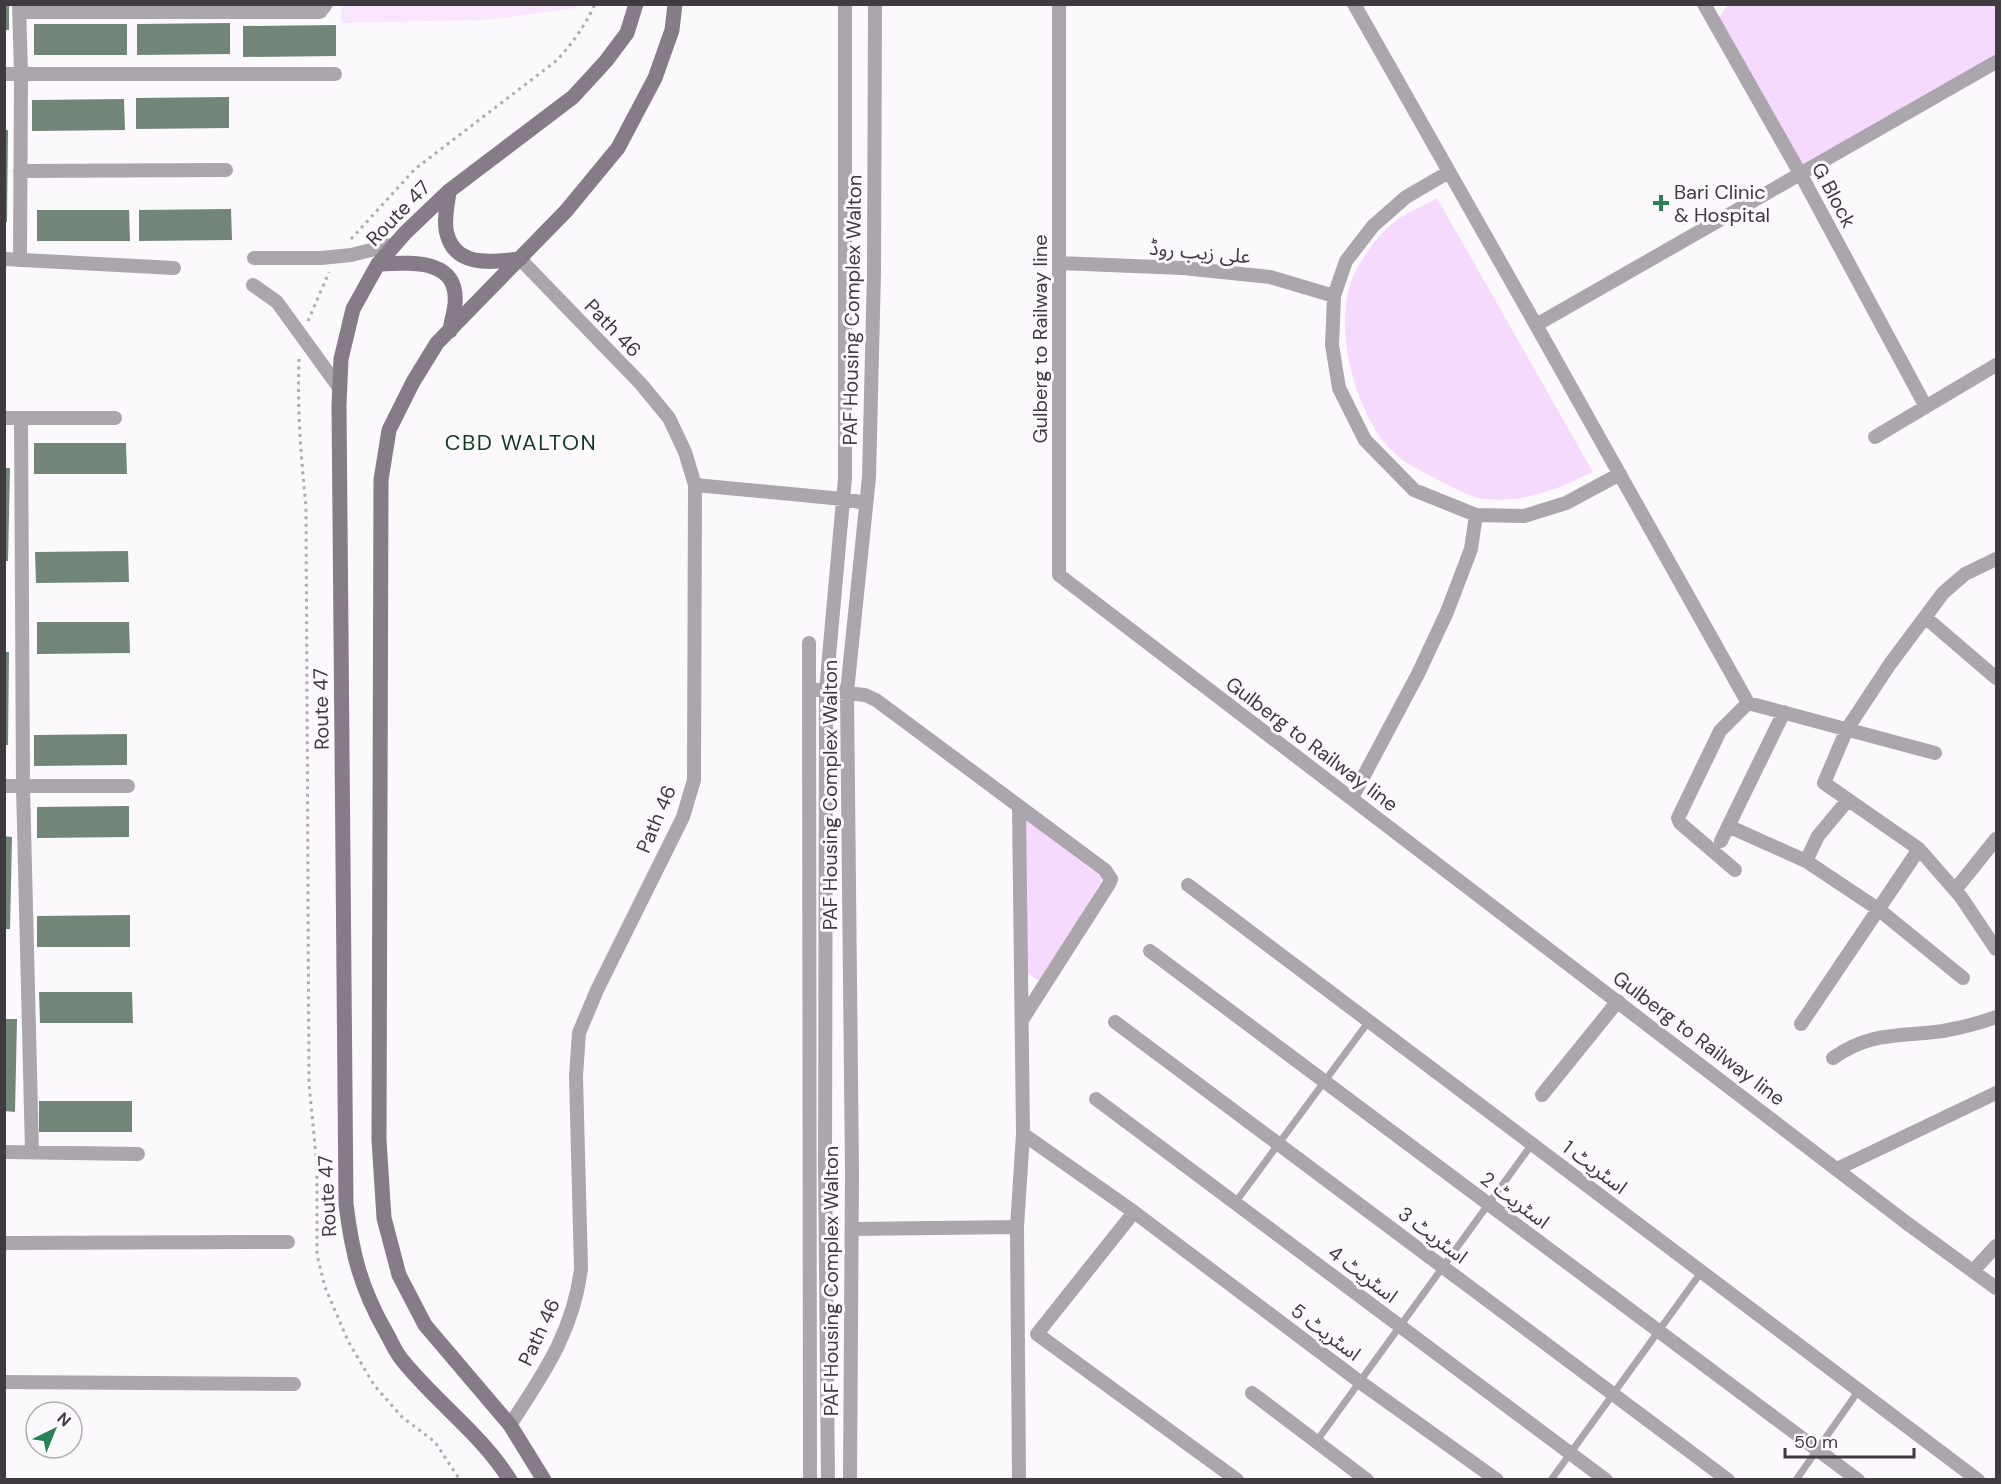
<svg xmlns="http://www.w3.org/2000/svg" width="2001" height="1484" font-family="'DM Sans','Noto Sans Arabic',sans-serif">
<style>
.built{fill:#f9e6fe}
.green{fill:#f6dafd}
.building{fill:#728579}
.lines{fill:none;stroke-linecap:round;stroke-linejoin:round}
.path{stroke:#afabb0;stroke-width:3;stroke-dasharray:3 4.5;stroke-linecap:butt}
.lane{stroke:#aba5ac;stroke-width:7}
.street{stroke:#aba5ac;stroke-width:14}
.secondary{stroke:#857c87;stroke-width:15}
.poi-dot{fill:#298155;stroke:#fcf9fd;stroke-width:2}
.labels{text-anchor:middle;stroke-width:6;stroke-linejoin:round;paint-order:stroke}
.poi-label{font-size:20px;fill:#3f3940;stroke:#fcf9fd;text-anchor:start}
.street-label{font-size:20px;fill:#3f3940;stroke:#fcf9fd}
.quarter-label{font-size:22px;letter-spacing:1.5px;fill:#103924;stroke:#fcf9fd}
</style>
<rect width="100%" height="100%" fill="#fcf9fd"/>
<path class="built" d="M341,5v-1l237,1 -2,3 -88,12 -147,3z"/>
<path class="green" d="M1728,5h268v57l-195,113 -86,-152z
M1437,198l156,274c-34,17 -69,31 -109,27 -12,-1 -27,-10 -38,-15 -16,-9 -36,-17 -51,-30 -39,-34 -64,-130 -42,-177 9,-20 29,-48 48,-60 11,-7 24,-12 36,-19z
M1026,819l77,59 -62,104 -14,-9z"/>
<path class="building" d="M4,4h5v26h-5z
M230,23v31l-93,1v-31z
M34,24h93v31h-93z
M336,25v31l-93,1v-31z
M229,97v31l-93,1v-31z
M124,99l1,31 -93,1v-31z
M4,130h4l-1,92h-3z
M231,209l1,31 -93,1v-31z
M37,210h92l1,31h-93z
M34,443h92l1,31h-93z
M4,468h6l-2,93h-4z
M128,551l1,31 -93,1 -1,-31z
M37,622h92l1,31 -93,1z
M4,652h5l-1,93h-4z
M127,734v31l-93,1v-31z
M129,806v31l-92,1v-31z
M4,836l8,1 -2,92h-6z
M130,915v32h-93v-31z
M39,992h93l1,31h-93z
M4,1019h13l-2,93 -11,-1z
M39,1101h93v31h-93z"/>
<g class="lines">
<path class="path" d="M351,239l64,-70 141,-108c16,-17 29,-35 39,-57
M308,321l21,-49
M299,359c-2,50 2,98 7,147l3,578 8,82v89l8,32 23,54 26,44 28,32 33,25 25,38"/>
<path class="lane" d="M1235,1203l134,-182
M1316,1442l216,-298
M1551,1480l151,-209
M1796,1480l63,-90"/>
<path class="street" d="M19,4l2,70 -1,185
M1059,4v571l849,649 88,64
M1354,4l182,321 460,-263
M1704,4l97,171 125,232
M19,12h301l6,-8
M4,74h331
M20,171l206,-1
M1449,172l-43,25 -33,29 -27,35 -12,35 -2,49 7,43 26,52 49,50 62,25 48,1 42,-13 54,-29
M254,258h67l30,-3 44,-11
M4,259l170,9
M1059,263l124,5 87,9 64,19
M253,285l24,17 63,87
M1536,325l212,378 187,50
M4,418h111
M21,418l2,368 9,366
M1875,437l121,-72
M695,485l148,14 23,4
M1996,559l-31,15 -22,19 -53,71 -43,65 -23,54 95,66 42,48 35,52
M1925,617l71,61
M809,643l1,837
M817,690l48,5 11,5 229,170 6,9 -2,5 -87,136
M4,786h124
M1352,798l66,-124 29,-62 24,-63 5,-34
M1728,826l78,35 72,48 85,69
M1721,841l63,-129
M1806,861l12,-25 30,-36
M1735,870l-55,-47 -2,-5 42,-87 28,-28
M1188,885l790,595
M1955,890l41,-51
M1150,951l708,529
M1115,1022l613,458
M1801,1024l118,-175
M1833,1058c38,-27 67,-21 110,-27 17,-3 37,-8 53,-14
M1542,1095l76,-94
M1096,1099l510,381
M1023,1134l111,78 -97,122
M4,1152l134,2
M1837,1169l159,-76
M1134,1212l226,170 137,98
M852,1229l165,-2
M4,1243l284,-1
M1973,1271l23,-25
M1037,1334l200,146
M4,1382l290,2
M1252,1393l115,87
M510,1425c34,-52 63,-93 71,-156l-5,-193 3,-43 18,-43 86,-173 11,-37 1,-295 -10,-33 -16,-34 -28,-34 -121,-125
M828,1480l-3,-313 1,-477 19,-212v-474
M850,1480l2,-308 -5,-480 22,-215 5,-205 1,-268
M1019,1480l-2,-253 6,-93 -4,-327"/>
<path class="secondary" d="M449,191c-1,12 -6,30 -2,43 9,34 45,28 73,25
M378,264c31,-1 81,-7 77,40 -1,9 -4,18 -5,27
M510,1480c-29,-46 -73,-77 -107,-119 -7,-8 -11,-18 -16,-27 -26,-45 -35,-80 -41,-130l-7,-799 2,-46 12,-50 25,-45 27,-31 44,-42 124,-94 33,-36 21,-28 9,-29
M544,1480l-34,-55 -85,-100 -26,-50 -15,-57 -5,-78 2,-660 8,-50 24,-48 24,-39 129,-132 52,-63 37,-70 17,-48 3,-26"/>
</g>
<path class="poi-dot" d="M1658 194h6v6h6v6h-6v6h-6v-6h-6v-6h6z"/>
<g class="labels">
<g class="poi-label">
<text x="1674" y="199">Bari Clinic<tspan x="1674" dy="23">&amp; Hospital</tspan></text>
</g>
<g class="street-label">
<text transform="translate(1834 195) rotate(62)" y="7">G Block</text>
<text transform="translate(398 213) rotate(-46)" y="7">Route 47</text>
<text transform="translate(1200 252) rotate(5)" y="7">علی زیب روڈ</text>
<text transform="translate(852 310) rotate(-89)" y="7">PAF Housing Complex Walton</text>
<text transform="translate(613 328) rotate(46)" y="7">Path 46</text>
<text transform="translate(1040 339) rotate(-90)" y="7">Gulberg to Railway line</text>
<text transform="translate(321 709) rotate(-91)" y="7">Route 47</text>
<text transform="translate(1312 744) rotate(37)" y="7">Gulberg to Railway line</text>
<text transform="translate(830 795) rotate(-90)" y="7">PAF Housing Complex Walton</text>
<text transform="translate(656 819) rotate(-67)" y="7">Path 46</text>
<text transform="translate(1699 1038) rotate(37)" y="7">Gulberg to Railway line</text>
<text transform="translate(1595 1167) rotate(37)" y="7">اسٹریٹ 1</text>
<text transform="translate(327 1196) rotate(-93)" y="7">Route 47</text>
<text transform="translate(1515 1200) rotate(37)" y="7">اسٹریٹ 2</text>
<text transform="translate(1433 1235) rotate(37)" y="7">اسٹریٹ 3</text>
<text transform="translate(1363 1274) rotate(37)" y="7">اسٹریٹ 4</text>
<text transform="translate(831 1281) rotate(-90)" y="7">PAF Housing Complex Walton</text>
<text transform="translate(539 1332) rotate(-65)" y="7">Path 46</text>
<text transform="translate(1326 1332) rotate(37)" y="7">اسٹریٹ 5</text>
</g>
<g class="quarter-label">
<text x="521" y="450">CBD WALTON</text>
</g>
</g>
<rect width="2001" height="1484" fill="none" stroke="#3f3940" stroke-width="12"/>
<g transform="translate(54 1430) rotate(43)"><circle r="28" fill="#fcf9fd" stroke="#b0acb1" stroke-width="1.5"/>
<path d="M0-4.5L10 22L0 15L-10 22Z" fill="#298155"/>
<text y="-9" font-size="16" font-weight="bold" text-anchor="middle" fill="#3f3940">N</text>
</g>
<path d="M1785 1448v9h129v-9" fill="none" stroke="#3f3940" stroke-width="3"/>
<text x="1794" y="1448" font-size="18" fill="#3f3940" stroke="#fcf9fd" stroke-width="4.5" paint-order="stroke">50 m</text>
</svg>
